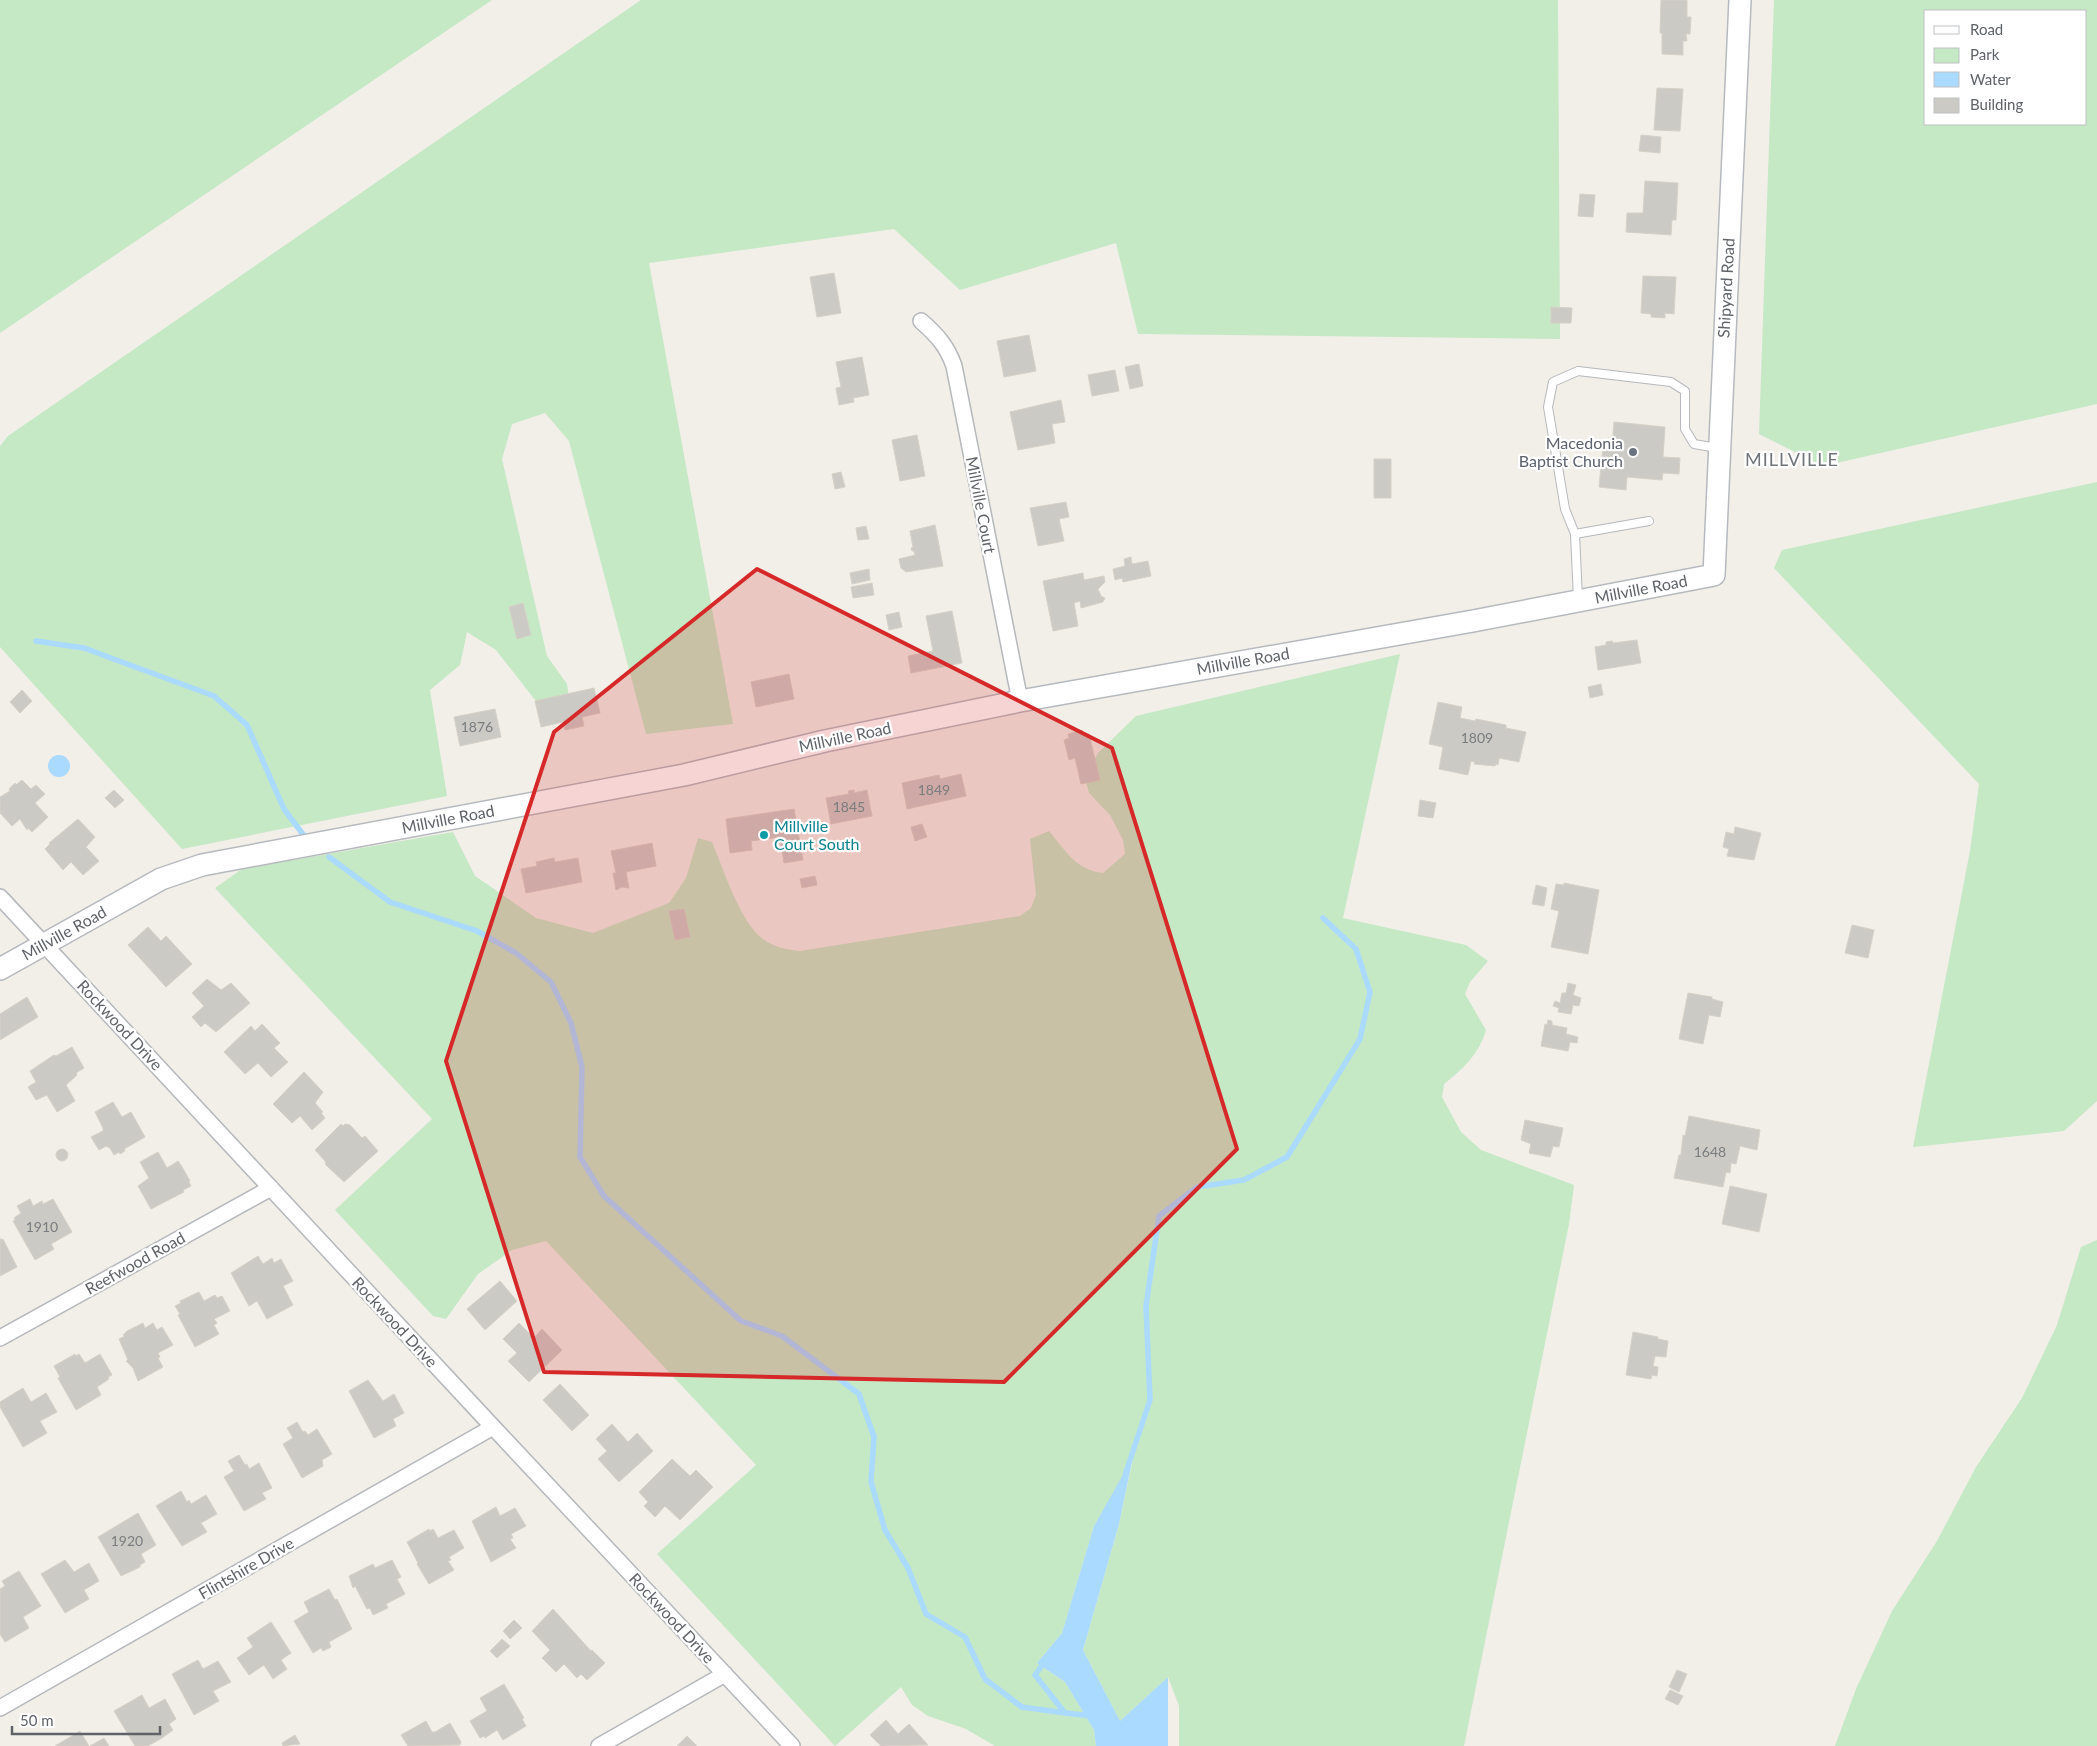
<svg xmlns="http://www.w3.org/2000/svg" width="2097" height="1746" font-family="Lato,sans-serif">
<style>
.green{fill:#c5e8c5;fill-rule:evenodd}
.water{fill:#aadaff}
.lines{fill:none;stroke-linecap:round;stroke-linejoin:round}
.stream{stroke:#aadaff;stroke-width:5.5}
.building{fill:#cccac5;stroke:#d6d1c6}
.lane-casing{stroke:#b5b8bc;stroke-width:10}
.street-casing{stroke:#b5b8bc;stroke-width:18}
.secondary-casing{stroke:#b6babf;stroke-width:24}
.lane{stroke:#fff;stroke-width:8}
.street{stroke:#fff;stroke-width:15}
.secondary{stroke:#fff;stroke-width:21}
.marked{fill:#d62828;fill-opacity:0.2;stroke:#d62828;stroke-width:4;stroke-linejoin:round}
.worship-dot{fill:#6b7280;stroke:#fff;stroke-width:2}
.culture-dot{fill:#0f9aa8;stroke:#fff;stroke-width:2}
.labels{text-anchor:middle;stroke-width:4.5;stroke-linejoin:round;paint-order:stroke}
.number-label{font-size:14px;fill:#7a7d7f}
.street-label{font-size:16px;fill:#5f6368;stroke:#fff}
.worship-label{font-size:16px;fill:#5b616d;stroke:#fff;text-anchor:end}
.culture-label{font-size:16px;fill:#0d838f;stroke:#fff;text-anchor:start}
.neighbourhood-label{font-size:18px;letter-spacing:1px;fill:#70757a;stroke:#fff}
</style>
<rect width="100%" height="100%" fill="#f1efe8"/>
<path class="green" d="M0,0h492l-492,333z
M641,0h917l2,339 -422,-5 -22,-91 -156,47 -66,-61 -245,34 84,461 -87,10 -77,-293 -24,-28 -33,11 -10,35 45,197 20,28 5,33 -33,-12 -43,-55 -29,-18 -7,33 -30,25 17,106 -265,53 -182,-202v-201l8,-10z
M1774,0h323v404l-274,62 -64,-32zM1926,11h160v113h-160z
M2097,482v619l-33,30 -151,16 57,-296 9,-67 -205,-216 8,-18z
M1400,654l-57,264 123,27 22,16 -18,21 -5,12 21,36c-7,24 -23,39 -42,54l-2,13 19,35 20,18 93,35 -5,39 -105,522h-285v-40l-11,-29 -48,44 -37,-71 36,-126 14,-65 -39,67 -32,107 -25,30 28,19 29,48 2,16h-101l-29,-17 -38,-13 -16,-11 -11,-18 -66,59 -178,-192 99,-89 -210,-224 -34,9 -34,24 -32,45 -13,-3 -98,-106 97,-91 -217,-231 27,-19 211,-37 22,44 61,42 57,15 76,-30 17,-25 12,-40 14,4c11,26 29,82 51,97 10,8 25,11 37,12l220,-35 11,-8 5,-13 -6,-56 19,-8c17,20 27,39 54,42l22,-19 -2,-14 -13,-25 -21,-22 -4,-15 13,-25 38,-37z
M2097,1240v506h-262l21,-57 36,-78 45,-70 39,-74 46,-69 35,-73 24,-78z"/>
<path class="water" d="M48 766a11 11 0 1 1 22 0a11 11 0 1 1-22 0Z
M1133,1457l-14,67 -36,126 37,71 48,-44v69h-72l-2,-16 -29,-48 -28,-19 25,-30 32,-107z"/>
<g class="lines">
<path class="stream" d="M36,641l48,7 130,48 33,29 37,84 24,32
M329,857l61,45 87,29 39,22 35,29 20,41 11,44 -2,90 24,39 137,125 41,15 77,58 15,43 -3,45 14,48 23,38 18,46 39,23 20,42 37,28 43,6
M1125,1475l25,-75 -4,-94 13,-90 38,-29 47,-7 43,-23 73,-118 10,-47 -14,-43 -33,-31
M1045,1661l-10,14 30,38 27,3"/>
</g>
<path class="building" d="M1661,0h26v17h4l-1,17h-4l1,7h-4v14l-21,-1v-21h-2z
M1657,88l26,1 -3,42 -26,-1z
M1641,135l20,2 -1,16 -21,-2z
M1645,181l33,2 -2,37h-4l-1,15 -45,-3 1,-19h16z
M1580,194l15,1 -2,22 -15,-1z
M834,273l7,40 -24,4 -7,-40z
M1643,276l33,1 -2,37 -9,-1v5l-14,-1v-3l-10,-1z
M1551,307l21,1 -1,15h-20z
M1029,335l7,36 -32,6 -7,-36z
M862,357l7,38 -16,3 1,4 -15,3 -3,-17 5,-1 -5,-25z
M1139,364l4,22 -13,3 -5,-22z
M1115,370l4,21 -27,5 -4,-21z
M1061,400l4,22 -13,2 3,19 -37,7 -8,-38z
M1614,422l51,5 -2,30 17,1 -1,16 -16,-1 -1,7 -35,-3 -1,13 -27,-3 4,-40h9z
M917,435l8,41 -25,5 -8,-41z
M1374,459h17v39h-17z
M841,472l4,15 -10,2 -3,-15z
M1066,502l3,15 -10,2 5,22 -26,5 -8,-38z
M935,525l8,41 -37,6 -5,-4 -2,-9 16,-4 -1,-4h-2l-1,-3 2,-1 -3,-16z
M866,526l3,13 -11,1 -2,-12z
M1131,557l1,7 16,-3 3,15 -28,6 -1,-4 -7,2 -2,-11 12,-3 -1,-7z
M869,569l1,11 -18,4 -2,-11z
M1083,573l1,7 20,-4 1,6 -7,7 3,7 4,2 -2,4 -22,6 -1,-7 -6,2 4,23 -25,5 -10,-50z
M872,583l2,12 -21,3 -2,-11z
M523,603l8,32 -14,4 -8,-32z
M952,611l10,52 -51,10 -3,-17 25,-5 -7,-35z
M899,612l3,15 -13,3 -3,-15z
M1637,640l4,23 -43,7 -3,-23 11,-2v-3l6,-1 1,2z
M789,674l5,25 -38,8 -5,-25z
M1601,684l2,11 -13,3 -2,-11z
M594,688l6,25 -18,4 2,9 -19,4 -2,-8 -22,5 -6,-26z
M22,690l10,11 -12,12 -10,-11z
M1438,702l24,5 -2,11 15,3 1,-2 30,6v3l20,4 -7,30 -20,-4 -1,7 -2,-1 -1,2 -21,-2 1,-2 -4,-1 -3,14 -29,-6 4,-22 -14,-3z
M495,709l6,28 -41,9 -6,-29z
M1082,730l2,5 5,-1 11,46 -19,4 -6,-26 -6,2 -5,-20 5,-2 -1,-4z
M961,774l5,22 -59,13 -5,-26 37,-8 1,4z
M22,780l9,9 5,-4 9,9 -10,9 13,14 -16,15 -4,-4 -1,2 -7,-11 -8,7 -12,-13v-16l10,-6 -1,-2 6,-6 1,2z
M114,790l10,10 -9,8 -10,-10z
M854,790v3l13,-3 5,26 -41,8 -5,-26 23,-4 -1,-3z
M1420,800l16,3 -3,15 -15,-2z
M794,809l9,51 -19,3 -4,-26 -29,4 1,9 -22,3 -4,-34z
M78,819l17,18 -9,10 13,14 -16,14 -12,-13 -8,8 -18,-21 5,-5 -1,-1z
M922,824l5,13 -12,4 -4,-14z
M1735,827l26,6 -7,27 -27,-4 2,-7 -6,-2 3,-15 8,2z
M652,843l4,23 -30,6 3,16 -7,-1 -6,3 -3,-17h3l-5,-22z
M554,858l1,4 23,-4 4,24 -56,11 -5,-24 16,-3 -1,-4z
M815,876l2,9 -15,3 -2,-9z
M1564,883l35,7 -11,64 -37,-7 8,-36 -8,-2 5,-25 8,1z
M1536,885l11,3 -3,18 -12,-2z
M684,909l6,28 -15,3 -6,-29z
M1852,925l22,5 -6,28 -23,-5z
M148,927l13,14 5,-5 26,28 -26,23 -38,-42z
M207,979l14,11 10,-7 19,20 -34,29 -11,-9 -4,4 -9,-10 12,-11 -12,-13z
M1568,983l8,2 -3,10 8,3 -2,8 -6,-1 -2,9 -13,-2 1,-4 -6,-2 2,-5 5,2 2,-10h4z
M1688,993l24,4v2l11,3 -3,15 -11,-2 -6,29 -24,-5z
M27,997l11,20 -38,23v-26z
M1548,1020l4,1v4l15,3 -1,6 12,3 -1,6 -7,-1 -2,9 -27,-5 4,-22 2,1z
M262,1024l18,19 -6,5 14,14 -17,15 -13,-14 -13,11 -1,-1 -20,-21 27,-26 4,5z
M72,1047l12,21 -8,5 1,2 -11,10 9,16 -18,11 -10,-17 -11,5 -8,-13 8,-5 -6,-11 24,-16 2,1z
M304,1072l19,20 -8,11 8,9 -2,1 4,5 -13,12 -12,-14 -8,7 -19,-19z
M113,1102l9,15 9,-5 14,25 -21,12 1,2 -5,3 -1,-2 -5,3 -4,-7 -4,-2 -7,4 -8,-13 12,-6v-3l-8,-16z
M1689,1116l71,14 -3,20 -17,-4 -4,18 -5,-1 -1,10 -4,-1 -3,15 -49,-9 5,-23h2l2,-20 2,1z
M1525,1120l38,8 -4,19 -6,-1 -3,11 -21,-4 2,-9 -10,-4z
M341,1124l2,2 2,-2 5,1 12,13 3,-2 13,15 -34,31 -18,-17 -1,-4 -10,-11z
M56 1155a6 6 0 1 1 12 0a6 6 0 1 1-12 0Z
M158,1152l9,16 11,-7 3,4 9,16 -1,1 2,4 -8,4 1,2 -33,17 -13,-23 11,-8 -9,-16z
M1730,1186l37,8 -8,38 -37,-8z
M30,1199l3,7 9,-5 1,3 10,-5 19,33 -21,12 3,5 -19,11 -22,-39 2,-1 -1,-2 7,-5 -4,-7z
M0,1238l1,2 2,-1 14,28 -17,9z
M258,1256l5,8 9,-6 2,5 7,-4 12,22 -10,5 10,19 -26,14 -10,-18 -8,5 -18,-33z
M500,1281l17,20 -32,29 -18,-21z
M199,1292l5,9 11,-6 2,3 5,-2 8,15 -16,8 3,4 -3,2 5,9 -24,13 -17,-32 2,-1 -5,-8 6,-3 -1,-2z
M143,1323l2,5 8,-5 4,7 5,-3 11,18 -15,8 2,4 -2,1 5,9 -25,14 -5,-13 -7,-7 2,-1 -9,-21 6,-3 -2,-1 4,-4z
M519,1323l15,15 8,-9 20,21 -33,32 -21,-21 9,-8 -14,-14z
M1633,1332l25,5v2l10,2 -2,16 -11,-1 -2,10 5,1 -1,9 -5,-1 -1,4 -25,-4z
M75,1354l1,2 3,-2 6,9 15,-9 12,21 -4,2 1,2 -12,8 4,8 -25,15 -18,-32 2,-1 -6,-11z
M368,1380l15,21 11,-7 10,19 -11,6 3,7 -22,12 -25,-47z
M560,1384l29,31 -17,16 -29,-31z
M23,1388l8,14 15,-9 11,19 -17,9 7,12 -24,14 -23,-40v-5z
M297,1422l6,10 2,-1 3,4 9,-6 15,25 -10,6 1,6 -21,12 -19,-34 10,-6 -6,-10z
M612,1424l16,18 9,-9 16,18 -34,31 -21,-23 9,-8 -11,-12z
M239,1455l6,10 2,-1 2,5 10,-6 13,25 -10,5 4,6 -22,12 -20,-34 10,-6 -6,-10z
M672,1459l18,17 6,-6 17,17 -33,33 -15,-14 -10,11 -11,-11 4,-4 -9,-10z
M181,1491l6,11 2,-2 2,4 15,-9 11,19 -16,9 6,9 -25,14 -26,-40z
M496,1507l4,9 15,-8 11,18 -15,8 2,4 -3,1 6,9 -25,14 -19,-41z
M138,1513l18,32 -15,9 4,8 -5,3v2l-19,9 -23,-39z
M429,1529l1,2 3,-2 5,9 16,-8 10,18 -15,9 2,3 -3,1 6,9 -25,14 -12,-20 1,-1 -11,-21z
M65,1560l9,12 15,-9 10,18 -15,9 5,9 -24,14 -24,-39z
M392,1560l9,17 -4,2 8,15 -19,10 2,4 -15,7 -3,-7 -3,1 -12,-23 -2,2 -4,-12 24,-12 2,4z
M19,1571l22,35 -18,11 6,11 -24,14 -5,-8v-45l5,-3 -3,-5z
M329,1589l6,11 2,-1 15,30 -23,13 2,5 -8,4 -2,-3 -8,5 -19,-32 15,-9 -5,-10z
M553,1609l38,42 1,-1 13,13 -18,17 -6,-6 -4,4 -13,-14 -8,8 -14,-14 8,-8 -18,-19z
M514,1620l8,8 -12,11 -7,-8z
M271,1622l20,31 -10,7 6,9 -14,10 -9,-14 -15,10 -12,-17 16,-11 -6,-9z
M502,1639l8,7 -13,12 -7,-7z
M198,1660l5,9 15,-8 13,21 -18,9 6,10 -25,14 -22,-41z
M1677,1670l10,4 -8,18 -10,-5z
M504,1684l20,34 -2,1 4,7 -23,14 -6,-10 -12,8 -1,-2 -4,2 -10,-17 17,-10 -7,-13z
M1670,1690l13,6 -5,9 -13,-6z
M142,1695l7,13 16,-9 11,20 -7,5 4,6 -11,8 -14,8h-13l-21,-35z
M886,1720l12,14 11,-10 19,21 -47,1 -11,-11z
M426,1721l6,11h3l15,-9 11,19 -1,3 -52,1 -7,-11z
M80,1731l9,15h-34z
M295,1735l5,9 -17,2 -1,-3z
M687,1736l10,10h-20z
M104,1738l5,8h-19z"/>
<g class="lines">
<defs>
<path id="lane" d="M1649,521l-74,13 -10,-25 -17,-102 5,-25 25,-11 93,11 14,9v38l9,15 23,4
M1575,534l3,65"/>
<path id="street" d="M921,321c16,14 26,25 33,45l66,335
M0,897l493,530 299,319
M0,1338l271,-150
M0,1708l493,-281
M599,1746l126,-72"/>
<path id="secondary" d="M0,969l161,-90 41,-14 482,-90 141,-34 195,-40 453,-80 241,-46 26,-575"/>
</defs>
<use href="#lane" class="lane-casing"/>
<use href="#street" class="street-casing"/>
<use href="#secondary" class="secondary-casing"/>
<use href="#lane" class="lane"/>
<use href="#street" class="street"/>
<use href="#secondary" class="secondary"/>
</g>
<path class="marked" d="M757,569l355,179 125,401 -233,233 -460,-10 -98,-311 108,-329z"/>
<circle class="worship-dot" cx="1633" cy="452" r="5"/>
<circle class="culture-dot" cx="764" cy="835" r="5"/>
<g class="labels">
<g class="number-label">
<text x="477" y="732">1876</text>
<text x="1477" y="743">1809</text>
<text x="934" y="795">1849</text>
<text x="849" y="812">1845</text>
<text x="1710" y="1157">1648</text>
<text x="42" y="1232">1910</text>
<text x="127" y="1546">1920</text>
</g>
<g class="street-label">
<text transform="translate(1726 288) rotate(-87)" y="6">Shipyard Road</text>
<text transform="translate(981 505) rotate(79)" y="6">Millville Court</text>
<text transform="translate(1641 589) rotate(-11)" y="6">Millville Road</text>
<text transform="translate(1243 661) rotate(-10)" y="6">Millville Road</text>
<text transform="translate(845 737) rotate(-12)" y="6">Millville Road</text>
<text transform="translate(448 819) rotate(-11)" y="6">Millville Road</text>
<text transform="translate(64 933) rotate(-29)" y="6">Millville Road</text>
<text transform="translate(120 1025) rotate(47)" y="6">Rockwood Drive</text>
<text transform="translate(135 1263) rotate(-29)" y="6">Reefwood Road</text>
<text transform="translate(395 1322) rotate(47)" y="6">Rockwood Drive</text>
<text transform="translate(246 1568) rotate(-30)" y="6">Flintshire Drive</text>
<text transform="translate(672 1618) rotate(47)" y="6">Rockwood Drive</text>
</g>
<g class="worship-label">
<text x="1623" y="449">Macedonia<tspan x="1623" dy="18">Baptist Church</tspan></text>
</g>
<g class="culture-label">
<text x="774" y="832">Millville<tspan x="774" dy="18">Court South</tspan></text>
</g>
<g class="neighbourhood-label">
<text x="1792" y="466">MILLVILLE</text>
</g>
</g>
<rect x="1924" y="10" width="162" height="115" fill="#ffffff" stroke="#bfc1c3"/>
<rect x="1934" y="26" width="25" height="8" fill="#ffffff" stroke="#bfc1c3"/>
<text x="1970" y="35" font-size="15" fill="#5f6368">Road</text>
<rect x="1934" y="48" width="25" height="15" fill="#c5e8c5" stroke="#bfc1c3"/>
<text x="1970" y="60" font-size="15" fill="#5f6368">Park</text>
<rect x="1934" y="72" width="25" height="15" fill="#aadaff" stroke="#bfc1c3"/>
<text x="1970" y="85" font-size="15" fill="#5f6368">Water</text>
<rect x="1934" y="98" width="25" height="15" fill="#cccac5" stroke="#bfc1c3"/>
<text x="1970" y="110" font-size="15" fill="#5f6368">Building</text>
<path d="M12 1726v8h148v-8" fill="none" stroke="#5f6368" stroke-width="2.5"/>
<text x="20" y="1726" font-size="15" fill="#5f6368" stroke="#ffffff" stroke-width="4" paint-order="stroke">50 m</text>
</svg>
